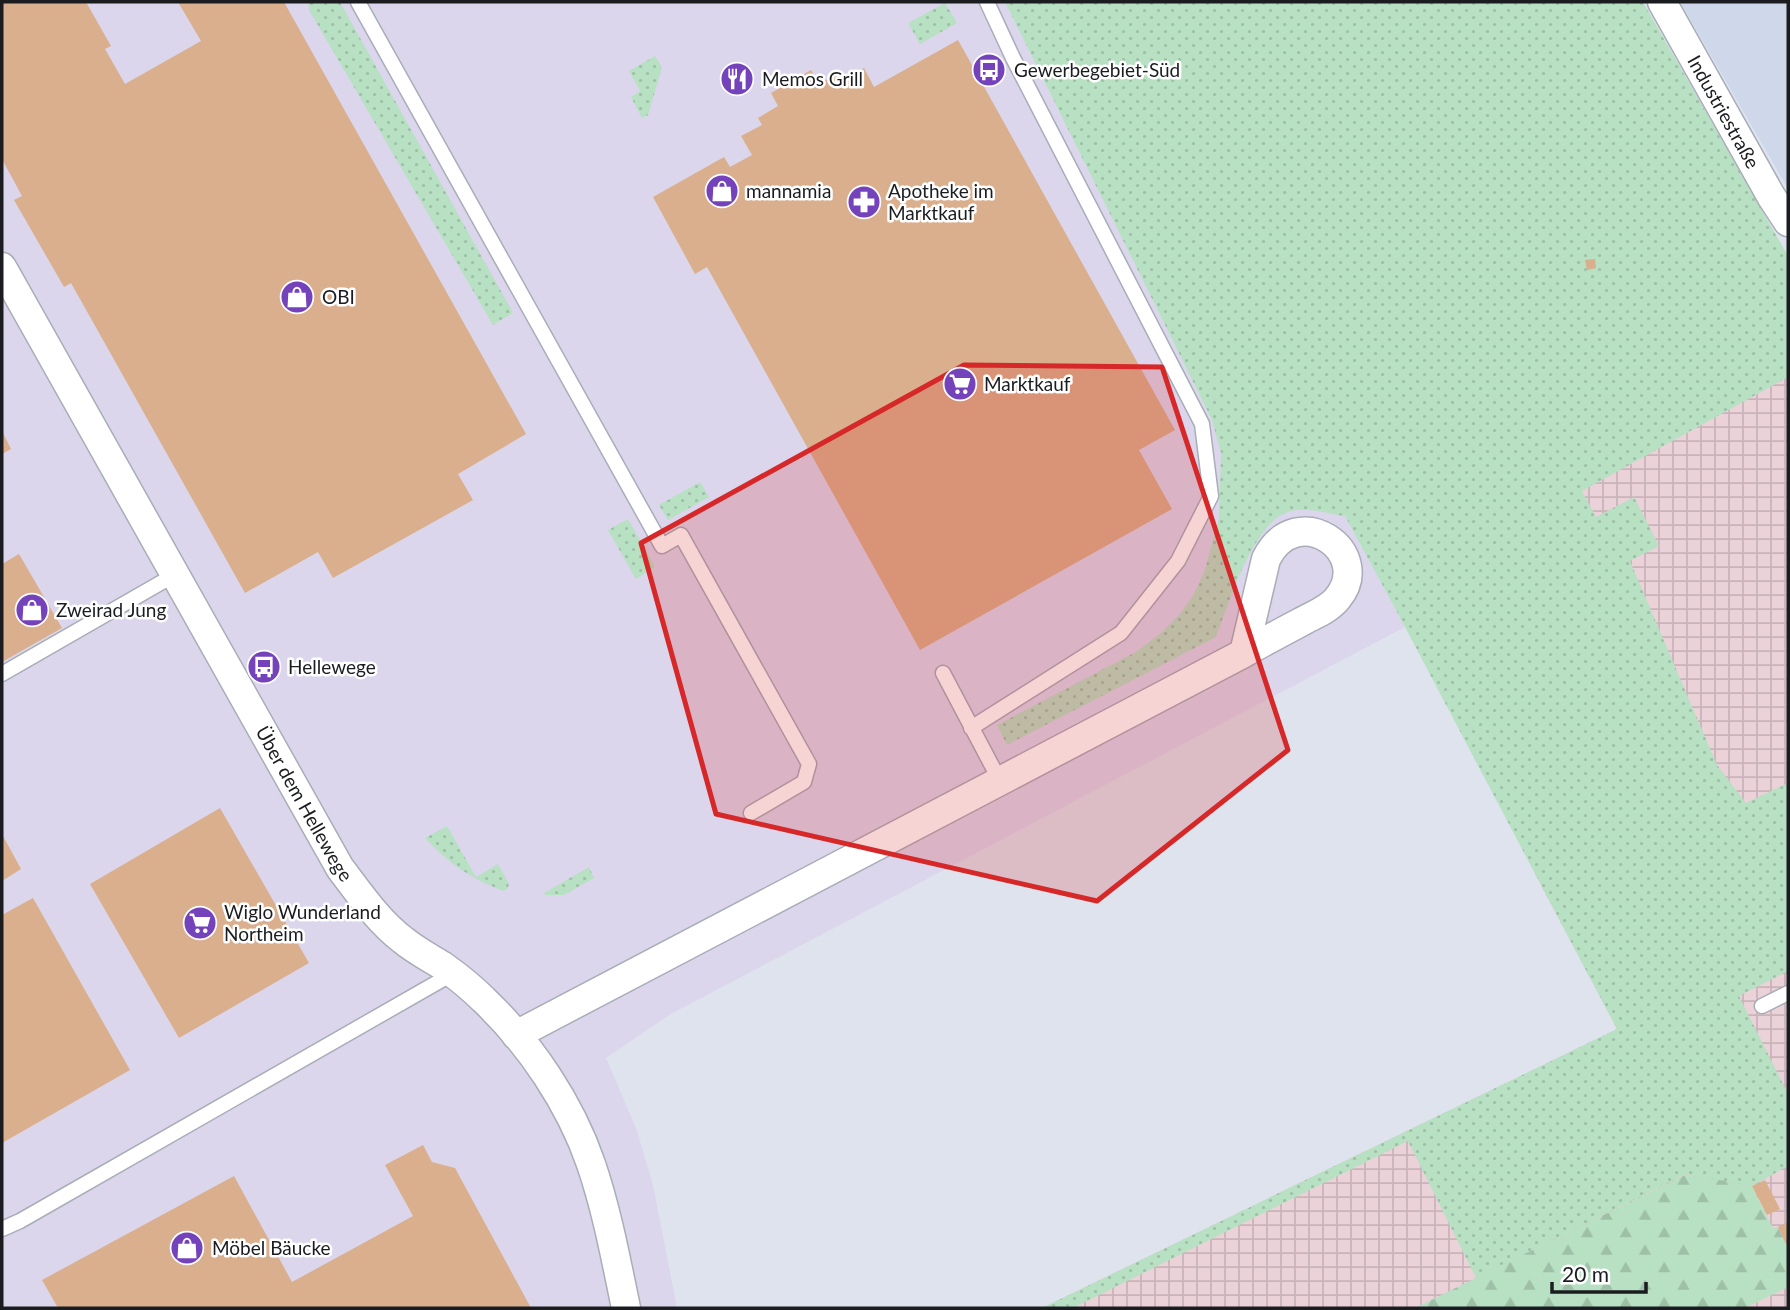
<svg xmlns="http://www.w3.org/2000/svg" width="1790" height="1310" font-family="Lato,sans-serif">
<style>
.commercial{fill:#dbd6ec}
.industrial{fill:url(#industrial-grid)}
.built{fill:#cfd8ea}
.green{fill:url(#green-dots)}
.forest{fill:url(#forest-firs)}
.building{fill:#daaf8d}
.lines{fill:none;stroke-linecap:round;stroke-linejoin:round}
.lane-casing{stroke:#a8adb8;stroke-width:17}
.street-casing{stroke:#a8adb8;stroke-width:31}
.lane{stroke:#fff;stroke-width:14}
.street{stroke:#fff;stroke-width:28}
.marked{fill:#d62828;fill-opacity:0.2;stroke:#d62828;stroke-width:5;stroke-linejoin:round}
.labels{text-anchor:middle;stroke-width:5;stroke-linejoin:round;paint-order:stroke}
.poi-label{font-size:19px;fill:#1a1c20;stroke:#fff;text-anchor:start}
.street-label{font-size:19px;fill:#1a1c20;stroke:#fff}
</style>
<defs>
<pattern id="industrial-grid" width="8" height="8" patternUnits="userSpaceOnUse" patternTransform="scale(1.75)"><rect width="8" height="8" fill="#ebd2d9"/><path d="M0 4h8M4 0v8" fill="none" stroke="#c9b4ba"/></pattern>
<pattern id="green-dots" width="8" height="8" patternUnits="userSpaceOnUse" patternTransform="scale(1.75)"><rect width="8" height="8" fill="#b8e0c3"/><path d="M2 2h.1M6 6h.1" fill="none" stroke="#9ec0a7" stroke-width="1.8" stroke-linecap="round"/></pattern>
<pattern id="forest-firs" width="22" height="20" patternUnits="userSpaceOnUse" patternTransform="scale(1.75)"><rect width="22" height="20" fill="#b8e0c3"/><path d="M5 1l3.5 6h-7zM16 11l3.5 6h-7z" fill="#9ec0a7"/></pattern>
</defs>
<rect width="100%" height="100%" fill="#dee3ee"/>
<path class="commercial" d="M2,2h1003l207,418 133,96 60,111 -736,388 -63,43 30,70 17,57 24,123h-675z"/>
<path class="industrial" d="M1788,267v1041h-746l575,-279 -82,-155 -60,-403z"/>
<path class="built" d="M1680,2h108v187l-1,-2z"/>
<path class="green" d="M308,2h32l173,311 -20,12 -184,-315z
M1005,2h638l145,254v121l-206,114 14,26 38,-20 25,49 -29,15 87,204 29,38 42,-20v188l-49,25 49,98v72l-36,20 -66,-12 -210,104 -68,-137 -335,167h-31l575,-279 -212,-402 -60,-111c-17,-2 -37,-9 -54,-5 -38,9 -62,93 -75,126l-209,108 -10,-20 139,-73 25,-19 19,-19 14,-20 11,-24 14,-52 2,-65 -9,-33z
M945,3l12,20 -37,21 -12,-21z
M655,56l7,11 -14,48 -6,3 -11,-21 9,-6 -11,-20z
M700,482l9,15 -41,23 -9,-15z
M628,519l27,48 -19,12 -28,-49z
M447,826l29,51 22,-13 11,20 -1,4 -5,3c-33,-13 -53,-27 -78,-53z
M589,867l5,11 -30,17h-19l-1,-2z"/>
<path class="forest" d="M1687,1174l65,12 21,42 5,-1 10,21v39l-43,21h-330z"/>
<path class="building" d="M2,2h84l25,44 -6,3 20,35 76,-43 -23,-39h106l242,432 -68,40 15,26 -140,78 -15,-26 -73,41 -174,-310 -7,4 -50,-87 8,-4 -20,-37z
M958,40l217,390 -36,20 33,59 -252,141 -213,-383 -12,7 -42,-77 71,-40 6,10 22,-12 -11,-19 21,-11 -4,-7 20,-12 -7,-13 40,-23 8,14 21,-12 3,7 21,-11 10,19z
M1595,259l1,9 -9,2 -2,-10z
M2,431l9,18 -9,5z
M19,554l43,74 -60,34v-98z
M220,808l89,155 -130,75 -89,-154z
M2,834l19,35 -19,12z
M33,898l97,172 -128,73v-228z
M423,1145l9,17 23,6 76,140h-473l-16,-28 192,-104 58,106 121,-66 -28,-51z
M1765,1180l15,29 -13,6 -15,-29z
M1788,1222v26l-10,-21z"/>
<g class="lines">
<defs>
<path id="lane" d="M358,2l304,544 19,-11 128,229 -5,18 -53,31
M943,673l57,108
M2,674l174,-100
M971,728l150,-95 57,-72 33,-65 -9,-72 -189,-366 -26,-56
M1762,1006l26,-13
M2,1229l18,-8 432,-247"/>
<g id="street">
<path id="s1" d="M1662,2l109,194 17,26"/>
<path id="s2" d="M2,267l338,601c19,25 38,53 63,72 12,10 27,18 40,26 14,10 29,22 41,34 46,44 86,103 107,164 16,47 25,96 35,144"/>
<path d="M516,1035l728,-382c19,-11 38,-21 57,-31 12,-7 27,-12 36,-23 39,-46 -40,-102 -71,-40l-22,94"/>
</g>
</defs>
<use href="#lane" class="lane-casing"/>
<use href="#street" class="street-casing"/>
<use href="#lane" class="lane"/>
<use href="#street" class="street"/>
</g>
<path class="marked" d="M964,365l198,2 126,383 -191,151 -381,-87 -75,-271z"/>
<defs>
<symbol id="bus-disc" viewBox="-11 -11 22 22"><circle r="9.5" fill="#7443bb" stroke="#fff"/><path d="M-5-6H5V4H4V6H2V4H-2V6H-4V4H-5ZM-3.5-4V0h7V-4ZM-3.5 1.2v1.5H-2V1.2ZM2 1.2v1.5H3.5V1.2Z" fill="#fff"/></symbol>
<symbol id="restaurant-disc" viewBox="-11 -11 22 22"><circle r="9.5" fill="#7443bb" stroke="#fff"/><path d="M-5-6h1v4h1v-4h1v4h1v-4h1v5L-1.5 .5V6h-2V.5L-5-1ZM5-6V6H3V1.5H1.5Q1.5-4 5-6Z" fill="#fff"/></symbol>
<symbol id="shop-disc" viewBox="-11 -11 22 22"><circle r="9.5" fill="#7443bb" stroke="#fff"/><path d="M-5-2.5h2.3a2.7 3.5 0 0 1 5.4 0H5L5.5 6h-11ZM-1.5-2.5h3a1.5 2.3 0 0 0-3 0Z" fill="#fff"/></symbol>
<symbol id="pharmacy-disc" viewBox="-11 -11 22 22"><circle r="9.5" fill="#7443bb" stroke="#fff"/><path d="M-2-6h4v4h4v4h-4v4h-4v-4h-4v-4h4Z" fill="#fff"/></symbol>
<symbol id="supermarket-disc" viewBox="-11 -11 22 22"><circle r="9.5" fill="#7443bb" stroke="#fff"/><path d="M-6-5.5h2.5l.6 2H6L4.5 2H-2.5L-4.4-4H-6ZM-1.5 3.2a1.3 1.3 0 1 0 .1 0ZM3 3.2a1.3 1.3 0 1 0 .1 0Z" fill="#fff"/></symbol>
</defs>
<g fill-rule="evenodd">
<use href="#bus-disc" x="970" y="51" width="38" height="38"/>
<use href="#restaurant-disc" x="718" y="60" width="38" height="38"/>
<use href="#shop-disc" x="703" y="172" width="38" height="38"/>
<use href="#pharmacy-disc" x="845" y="183" width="38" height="38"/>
<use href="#shop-disc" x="278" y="278" width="38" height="38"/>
<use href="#supermarket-disc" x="941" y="365" width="38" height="38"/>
<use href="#shop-disc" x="13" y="591" width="38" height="38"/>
<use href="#bus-disc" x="245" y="648" width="38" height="38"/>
<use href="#supermarket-disc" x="181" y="904" width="38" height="38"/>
<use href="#shop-disc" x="168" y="1229" width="38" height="38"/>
</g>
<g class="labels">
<g class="poi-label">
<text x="1014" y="77">Gewerbegebiet-Süd</text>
<text x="762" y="86">Memos Grill</text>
<text x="746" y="198">mannamia</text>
<text x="888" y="198">Apotheke im<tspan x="888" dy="22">Marktkauf</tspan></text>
<text x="322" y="304">OBI</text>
<text x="984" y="391">Marktkauf</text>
<text x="56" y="617">Zweirad Jung</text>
<text x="288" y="674">Hellewege</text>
<text x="224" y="919">Wiglo Wunderland<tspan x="224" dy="22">Northeim</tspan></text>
<text x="212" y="1255">Möbel Bäucke</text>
</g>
<g class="street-label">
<text dy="7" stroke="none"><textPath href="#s1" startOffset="126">Industriestraße</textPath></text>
<text dy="7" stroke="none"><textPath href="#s2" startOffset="616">Über dem Hellewege</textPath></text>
</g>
</g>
<rect width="1790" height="1310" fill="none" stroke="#1a1c20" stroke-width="7"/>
<path d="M1552 1282v10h94v-10" fill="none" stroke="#1a1c20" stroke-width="3.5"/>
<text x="1562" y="1282" font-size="21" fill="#1a1c20" stroke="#ffffff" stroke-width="5" paint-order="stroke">20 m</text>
</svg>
